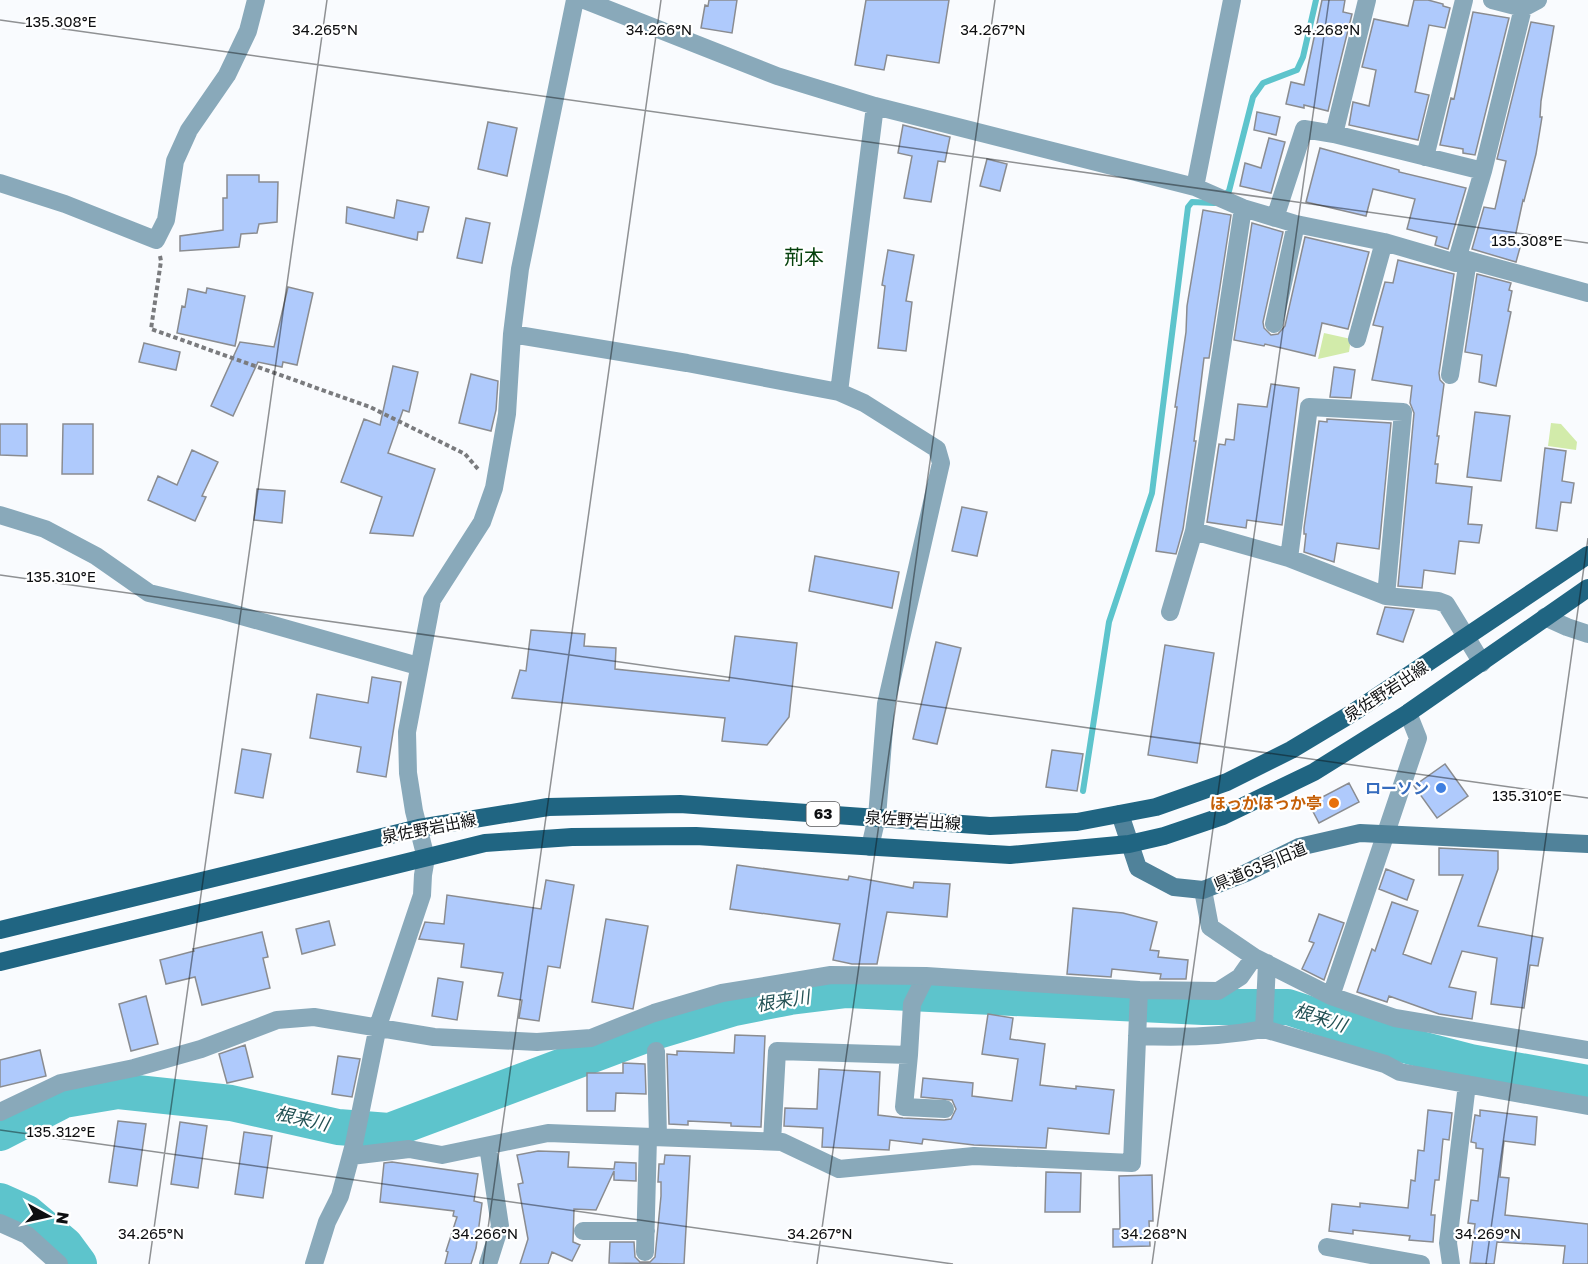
<svg xmlns="http://www.w3.org/2000/svg" width="1588" height="1264" font-family="'Golos Text','Noto Sans JP',sans-serif">
<style>
.green{fill:#d2ebaa}
.lines{fill:none;stroke-linecap:round;stroke-linejoin:round}
.stream{stroke:#5dc4cc;stroke-width:6}
.river{stroke:#5dc4cc;stroke-width:36}
.building{fill:#afcafc;stroke:#8a8c90;stroke-width:1.5}
.path{stroke:#7a7b7e;stroke-width:4;stroke-dasharray:4.5 3;stroke-linecap:butt}
.street{stroke:#89a9ba;stroke-width:18}
.secondary{stroke:#50829a;stroke-width:18}
.primary{stroke:#206582;stroke-width:18}
.ticks{fill:none;stroke:#0e0f11;stroke-width:1.5;stroke-opacity:0.45}
.shop-dot{fill:#3f7fe0;stroke:#fff;stroke-width:2}
.food-dot{fill:#e8710a;stroke:#fff;stroke-width:2}
.labels{text-anchor:middle;stroke-width:4.5;stroke-linejoin:round;paint-order:stroke}
.shield{fill:#fff;stroke:#565758;stroke-width:1.5}
.shield-label{font-size:15px;font-weight:bold;fill:#0e0f11}
.street-label{font-size:16px;fill:#0e0f11;stroke:#fff}
.shop-label{font-size:16px;font-weight:bold;fill:#366cbe;stroke:#fff;text-anchor:end}
.food-label{font-size:16px;font-weight:bold;fill:#c56008;stroke:#fff;text-anchor:end}
.water-label{font-size:18px;font-style:italic;fill:#245255;stroke:#fff}
.quarter-label{font-size:20px;fill:#05410c;stroke:#fff}
.ticks-label{font-size:15px;text-anchor:middle;fill:#0e0f11;stroke:#fff;stroke-width:4.5;stroke-linejoin:round;paint-order:stroke}
</style>
<rect width="100%" height="100%" fill="#f9fbfe"/>
<path class="green" d="M1324,333l27,6 -2,13 -31,7z
M1551,423l10,1 16,18 -1,8 -28,-4z"/>
<g class="lines">
<path class="stream" d="M1222,197l7,-6 24,-94 10,-14 34,-13 6,-13 13,-57
M1083,791l26,-169 43,-129 36,-286 4,-5 22,1"/>
<path class="river" d="M0,1133l64,-33 54,-9 113,12 107,24 51,4 262,-98 83,-25 56,-11 57,-7 356,17h85l105,35 77,20 118,21
M0,1201l27,12 38,32 14,19"/>
</g>
<path class="building" d="M709,0h28l-5,33 -31,-5 4,-23 3,1z
M866,0h83l-10,63 -52,-8 -3,15 -29,-5z
M1322,0h23l-2,12 9,2 -24,97 -24,-6v3l-18,-4 5,-22 13,3z
M1414,0h14l15,4v2l7,2 -5,20 -16,-3 -14,67 14,3 -11,45 -69,-15 4,-23 16,4 7,-36 -14,-3 12,-48 34,7z
M1473,12l36,6 -34,137 -12,-2v-4l-23,-4 11,-47 3,1z
M1531,22l23,4 -13,75 -1,16h2l-6,37 -12,47 -1,-1 -9,42 7,2 -5,18 -44,-13 12,-42 11,2 11,-48 -9,-2z
M1257,112l23,5 -4,18 -22,-5z
M488,122l29,6 -10,48 -29,-7z
M903,125l47,12 -5,25 -7,-1 -7,41 -27,-4 8,-42 -14,-3z
M1269,138l16,4 -14,51 -31,-7 5,-23 16,5z
M1320,148l79,22v2l67,16 -18,61 -13,-4 2,-8 -30,-8 8,-30 -42,-10 -7,27 -60,-14z
M987,159l20,5 -7,27 -20,-5z
M227,175h32v7h19l-1,40 -18,2 -2,9 -16,1 -2,13 -59,4v-15l43,-6v-32h4z
M397,200l32,7 -6,25h-5l-1,8 -71,-17 1,-16 47,11z
M1203,210l28,5 -22,143h-5l-10,83h2l-13,88 -7,25 -20,-3 21,-144h-2l11,-75 1,-26z
M466,218l24,5 -8,40 -25,-5z
M1252,223l31,9 -20,90 1,6 7,7 7,-1 7,-8 20,-89 64,15 -21,77 -26,-6 -7,33 -50,-12 -1,2 -30,-6z
M888,250l26,5 -8,46 6,1 -6,49 -28,-3 7,-62 -3,-1z
M1398,260l56,14 -15,99 1,7 4,4 -7,52h2l-4,28h3l-2,19 36,4 -4,37 14,1 -3,18 -20,-2 -4,33 -31,-4 -2,18 -24,-2 16,-173 -4,-10 2,-17 -40,-6 11,-53 -10,-2 12,-43 8,1z
M1477,274l34,9 -2,7 3,1 -4,20 3,1 -15,74 -17,-4 3,-27 -17,-3z
M288,287l25,6 -16,72 -14,-3 -1,5 -24,-5 -25,54 -22,-10 29,-64 34,5z
M207,288l38,8 -10,50 -58,-13 5,-27 3,1 3,-18 18,4z
M144,343l36,9 -4,18 -37,-8z
M393,366l25,6 -9,40 -6,-2 -15,43 47,16 -22,67 -43,-3 12,-36 -41,-15 23,-63 16,6z
M1334,367l21,3 -4,28 -21,-1z
M471,374l27,7 -2,29 -5,21 -32,-8z
M1271,384l28,4 -17,137 -35,-5 -1,8 -39,-6 12,-78 6,1 1,-6 8,1 4,-36 29,3z
M1475,412l35,4 -9,65 -34,-4z
M1327,419l64,4 -12,126 -42,-6 -3,19 -30,-10 2,-18h-2v-6l15,-107 8,1z
M0,424h27v32l-27,-1z
M63,424h30v50h-31z
M1545,448l21,3 -4,30 12,2 -3,20 -10,-1 -4,29 -21,-3z
M192,450l26,12 -16,34 4,1 -11,24 -47,-21 10,-24 19,9z
M257,489l28,2 -3,32 -28,-3z
M962,507l25,5 -10,44 -25,-5z
M815,556l84,16 -7,36 -83,-17z
M1385,607l29,3 -11,32 -26,-8z
M531,630l54,4 -1,12 32,2 -1,21 114,12 6,-45 62,7 -8,74 -22,28 -45,-4 3,-23 -213,-20 8,-28 6,1z
M936,642l25,6 -24,96 -24,-5z
M1165,645l49,8 -17,110 -49,-8z
M372,677l29,5 -15,95 -29,-5 4,-25 -51,-9 7,-44 51,9z
M242,749l29,5 -8,44 -28,-5z
M1052,750l31,4 -6,37 -31,-4z
M1445,764l23,32 -31,22 -23,-32z
M1349,783l10,19 -40,21 -10,-19z
M1439,848l59,3v18l-20,57 65,12 -5,28 -8,-1 -6,43 -33,-4 6,-46 -35,-7 -13,36 27,5 -4,27 -33,-5 -50,-18 -2,6 -30,-10 15,-43 3,2 17,-49 26,9 -15,43 28,10 32,-89h-24z
M737,865l111,15 1,-4 64,12 1,-6 36,2 -3,33 -60,-5 -10,52h-25l-19,-4 7,-36 -110,-15z
M1386,869l28,11 -7,20 -28,-11z
M546,880l28,5 -14,83 -12,-2 -9,55 -20,-3 3,-18 -24,-4 5,-23 -42,-6 3,-23 -45,-5 6,-17 19,2 3,-29 94,14z
M1073,908l50,5 34,9 -7,28 9,1 -1,6 30,3 -2,19h-26l1,-5 -49,-5 -1,8 -44,-3z
M1319,914l25,9 -20,57 -22,-11 12,-26 -5,-2z
M606,919l42,7 -15,83 -41,-7z
M329,921l6,24 -33,9 -6,-25z
M262,932l6,25 -5,1 7,30 -68,17 -7,-28 -29,7 -6,-24 34,-9 -1,-2z
M438,978l25,4 -6,38 -25,-4z
M146,996l12,48 -27,7 -12,-47z
M988,1014l25,4 -3,21 35,5 -5,41 36,4v-3l38,4 -5,44 -61,-6 -2,20 -72,-3 -51,-6 -1,5 -32,-4 -1,10 -67,-3 1,-19 -39,-2 1,-18 32,1 2,-40 61,3 -2,43 25,3 41,2 7,-1 5,-10 -4,-9 -31,-3 2,-19 50,5 -1,13 40,5 6,-42 -36,-5z
M735,1035l30,1 -4,91 -30,-1v-3l-43,-2v4l-19,-1 -2,-70 10,1v-4l57,2z
M245,1045l8,32 -26,6 -8,-29z
M40,1050l6,26 -46,11v-27z
M338,1056l22,3 -8,38 -20,-3z
M623,1063l22,1 1,30 -30,-1 -1,18h-28v-38h36z
M1428,1110l24,3 -3,27 -6,-1 -4,41h-4l-4,35h4l-2,27 -24,-2 1,-4 -57,-6v4l-24,-3 3,-27 28,3v-4l48,5 3,-28 4,1 3,-31 6,1z
M1480,1110l57,7 -2,28 -31,-4 -4,36 9,1 -4,37 83,9v40h-25l2,-18 -68,-4 -3,22 -24,-1 5,-39 -7,-1 3,-23 7,1 5,-52 -7,-1v-5l-5,-1 4,-27 5,1z
M118,1121l28,3 -9,62 -28,-4z
M180,1122l27,4 -9,62 -27,-4z
M244,1132l28,4 -9,62 -28,-4z
M538,1151l31,1 -1,15 46,2 1,-7 21,1v18l-22,-1v-9l-18,39 -22,-1 -1,33 7,3 -8,16 -20,-9 -4,12h-28l8,-25 -10,-55 5,-1 -6,-28z
M665,1155l25,1 -6,108 -75,-1 1,-21h24l1,15 5,5h10l5,-5 6,-61v-14h-3l1,-18h5z
M392,1162l86,12 -4,27 8,2 -6,45 -5,16h-26l3,-12 -2,-1 11,-34 -4,-1 1,-5 -74,-9 4,-39z
M1046,1172l35,1 -1,39h-35z
M1152,1175l1,46h-4l1,25 -37,1v-18h7l-1,-53z"/>
<g class="lines">
<path class="path" d="M160,256l1,5 -10,68 219,78 95,47 13,15"/>
<path class="street" d="M584,0l193,76 98,30 320,81 48,21 53,16 88,18 72,21 12,-3 120,33
M1367,0l-33,134 149,37
M1492,0l31,8
M1425,157l39,-157
M0,183l65,21 91,36 10,-20 9,-59 14,-31 38,-55 21,-44 8,-31
M1195,187l37,-187
M1243,208l-49,323 95,27 97,38 52,5 8,3 36,59
M1275,218l29,-89 30,5
M1456,263l27,-92 40,-163 15,-8
M1274,324l22,-100
M512,334l175,29 152,29 25,11 73,46 4,14 -55,241 -9,113 -7,30
M1357,339l27,-97
M1450,375l18,-115
M839,392l36,-286
M0,515l45,14 51,27 53,37 75,18 194,55
M1289,558l20,-151 94,5 -17,184
M1170,612l24,-81
M1545,617l22,10 21,7
M1203,890l7,37 44,30 77,39 64,22 193,32
M1267,963l-3,66 121,35 15,8 188,34
M1331,996l87,-258 -10,-25
M1137,1036c43,2 84,1 127,-7
M656,1051l2,86
M909,1055l3,-51 14,-28
M0,1112l61,-29 73,-15 67,-19 76,-29 37,-3 120,20 103,5 54,-4 63,-25 68,-20 109,-18 95,1 213,14
M772,1142l5,-91 132,4 -5,52 41,2
M351,1156l58,-7 33,6 106,-22 234,9 57,27 135,-13 158,7 7,-173 79,1 22,-14 14,-20
M0,1223l27,12 32,29
M583,1231h63
M1327,1247l94,17
M645,1252l3,-115
M314,1264l13,-42 13,-26 14,-52 24,-118 44,-131 1,-20 3,-17 -12,-47 -6,-38 -1,-41 25,-132 50,-78 12,-34 13,-74 5,-80 8,-65 55,-269
M488,1264l12,-38 -12,-80
M1451,1264l-3,-21 19,-159"/>
<path class="secondary" d="M1120,814l18,54 36,19 29,3 43,-17 53,-26 61,-14 228,11"/>
<path class="primary" d="M0,930l419,-102 129,-21 132,-3 310,22 87,-4 79,-15 71,-25 64,-32 60,-36 237,-159
M0,962l485,-119 87,-6 124,-1 314,19 119,-11 35,-8 59,-20 91,-44 94,-59 180,-125"/>
</g>
<path class="ticks" d="M0,20l1588,223M0,575l1588,223M0,1130l953,134M149,1264l178,-1264M483,1264l178,-1264M817,1264l178,-1264M1152,1264l177,-1264M1486,1264l102,-726"/>
<circle class="shop-dot" cx="1441" cy="788" r="6"/>
<circle class="food-dot" cx="1334" cy="803" r="6"/>
<g class="labels">
<rect class="shield" x="806.5" y="802" width="33" height="24" rx="4.5"/>
<g class="shield-label">
<text x="823" y="819">63</text>
</g>
<g class="street-label">
<text transform="translate(1386 691) rotate(-33)" y="6">泉佐野岩出線</text>
<text transform="translate(913 820) rotate(4)" y="6">泉佐野岩出線</text>
<text transform="translate(429 828) rotate(-11)" y="6">泉佐野岩出線</text>
<text transform="translate(1260 866) rotate(-23)" y="6">県道63号旧道</text>
</g>
<g class="shop-label">
<text x="1429" y="794">ローソン</text>
</g>
<g class="food-label">
<text x="1322" y="809">ほっかほっか亭</text>
</g>
<g class="water-label">
<text transform="translate(783 1001) rotate(-9)" y="6">根来川</text>
<text transform="translate(1320 1018) rotate(18)" y="6">根来川</text>
<text transform="translate(302 1119) rotate(13)" y="6">根来川</text>
</g>
<g class="quarter-label">
<text x="804" y="264">荊本</text>
</g>
</g>
<g class="ticks-label">
<text x="61" y="27">135.308°E</text>
<text x="325" y="35">34.265°N</text>
<text x="659" y="35">34.266°N</text>
<text x="993" y="35">34.267°N</text>
<text x="1327" y="35">34.268°N</text>
<text x="1527" y="246">135.308°E</text>
<text x="61" y="582">135.310°E</text>
<text x="1527" y="801">135.310°E</text>
<text x="61" y="1137">135.312°E</text>
<text x="151" y="1239">34.265°N</text>
<text x="485" y="1239">34.266°N</text>
<text x="820" y="1239">34.267°N</text>
<text x="1154" y="1239">34.268°N</text>
<text x="1488" y="1239">34.269°N</text>
</g>
<g transform="translate(48 1216) rotate(98)" stroke="#ffffff" stroke-width="4.5" paint-order="stroke">
<path d="M0-4.5L10 22L0 15L-10 22Z" fill="#0e0f11"/>
<text y="-9" font-size="16" font-weight="bold" text-anchor="middle" fill="#0e0f11">N</text>
</g>
</svg>
